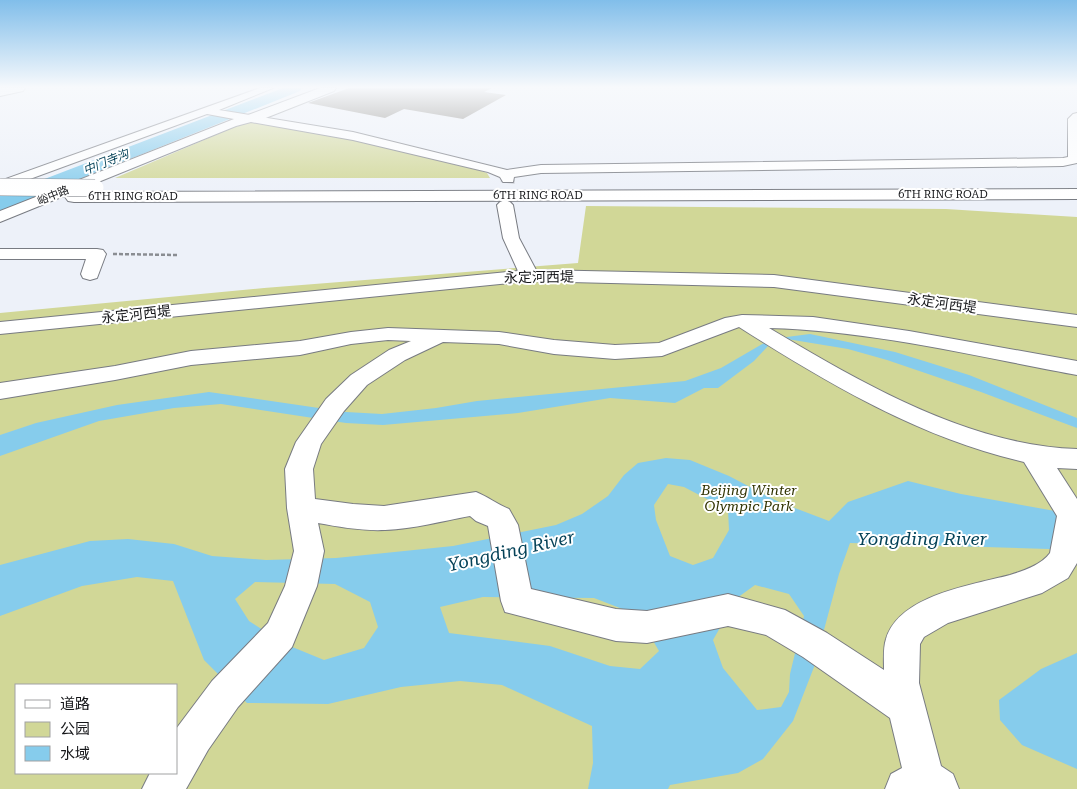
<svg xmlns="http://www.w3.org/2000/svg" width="1077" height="789" font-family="'Roboto Serif','Noto Sans SC',serif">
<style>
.green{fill:#d1d797;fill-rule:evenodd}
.water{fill:#86ccec;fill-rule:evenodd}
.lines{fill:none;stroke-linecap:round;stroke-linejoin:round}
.river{fill:#86ccec;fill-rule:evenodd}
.building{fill:#7b7770}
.minor-tunnel{stroke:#cdd0d7;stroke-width:14;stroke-dasharray:14 8;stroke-linecap:butt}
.minor-casing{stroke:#787b82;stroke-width:2}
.major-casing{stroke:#787b82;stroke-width:2}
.highway-casing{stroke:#787b82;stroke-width:2}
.path{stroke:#8a8d92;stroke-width:2.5;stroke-dasharray:4 2;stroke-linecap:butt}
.minor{fill:#fff;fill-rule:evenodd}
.major{fill:#fff;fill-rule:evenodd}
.highway{fill:#fff;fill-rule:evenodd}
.highway-bridge-casing{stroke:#787b82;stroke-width:18;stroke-linecap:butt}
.highway-bridge{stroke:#fff;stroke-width:17}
.labels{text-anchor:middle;stroke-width:4;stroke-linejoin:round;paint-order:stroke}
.far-street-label{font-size:11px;fill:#151619;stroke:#fff}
.far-water-label{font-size:12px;font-style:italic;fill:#054258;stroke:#fff}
.street-label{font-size:14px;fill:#151619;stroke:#fff}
.park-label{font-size:14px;font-style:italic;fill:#303200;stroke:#fff}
.near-water-label{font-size:18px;font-style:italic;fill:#054258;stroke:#fff}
</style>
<rect width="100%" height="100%" fill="#edf1f9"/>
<path class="green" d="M250,122l93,15 129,31 15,5 3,5h-375l117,-50z
M586,206l360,3 131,8v572h-1077v-476l264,-25 314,-25zM16,685h160v88h-160z"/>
<path class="water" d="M810,334l85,18 74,23 108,43v10l-96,-36 -94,-32 -39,-11 -61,-10 -19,7 -14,15 -36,27h-14l-29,15 -65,-5 -92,15 -135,12 -37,-2 -125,-19 -47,4 -75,13 -99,35v-21l36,-12 81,-18 92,-13 137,20 36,2 54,-6 41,-7 208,-20 36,-13 50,-29z
M666,458l24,2 39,16 50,26 50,19 19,-19 60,-21 53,13 116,21v41l-28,-7 -199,-6 -11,31 -25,93 -21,54 -30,38 -25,14 -68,12 -2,4h-80l5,-26 -1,-37 -90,-41 -42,-4 -59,6 -73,17 -81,-1 -43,-43 -31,-79 -36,-4 -55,9 -82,30v-51l90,-24 38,-2 46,5 38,12 54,4 70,-2 117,-12 103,-21 26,-11 26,-18 16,-21 14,-12zM668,484l16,3 44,23 1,20 -16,28 -20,7 -23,-9 -14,-36 -2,-15zM255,582l80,2 35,18 8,25 -14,21 -40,12 -39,-16 -36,-23 -14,-22zM755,585l34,9 15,22 -14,58 -1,18 -8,15 -24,3 -34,-42 -10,-28 24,-42zM483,597l111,1 44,17 21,36 -19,18 -30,-3 -60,-20 -101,-13 -9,-26z
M1077,653v116l-55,-24 -22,-25 -1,-20 42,-31z"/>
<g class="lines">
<path class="river" d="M283,88h19l-2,3 -300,120v-15z"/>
</g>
<path class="building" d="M349,88h143l-8,4 22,3 -43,24 -59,-10 -19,9 -77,-15z"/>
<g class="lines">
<path class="minor-tunnel" d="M505,205l3,-26"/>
<defs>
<path id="minor" d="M260,88h13l-54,22 134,22 154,38 34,-5 522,-7 5,-1v-38l5,-5 4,-1v50l-14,3 -522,7 -27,4 -1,5h-10l-3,-5 -12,-5 -135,-32 -102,-18 -15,4 -236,96v-11l234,-92 -27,-5 -207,76v-9z
M505,200l5,2 3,3 6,33 17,32 238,5 303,40v12l-303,-40 -245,-6 -529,53v-12l518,-51 -15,-33 -6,-33 3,-3z
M0,249h97l6,1 3,4 -9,24 -7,2 -7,-2 -2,-4 5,-15h-86z
M742,315l71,2 96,14 168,30v14c-102,-19 -204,-44 -308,-47 91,54 200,118 308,121v20l-20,-1 20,31v64l-9,15 -26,15 -94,30 -24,14 -4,7 -1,39 22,83 12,8 6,15h-74l6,-15 11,-6 -12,-50 -87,-61 -37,-22 -38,-9 -81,17 -31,-2 -111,-29 -4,-11 -13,-75 -12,-5 -6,-5c-28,5 -56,13 -85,14 -23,1 -45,-3 -67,-7l6,28 -7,35 -25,61 -54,60 -30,43 -22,39h-44l8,-16h26v-44l36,-48 56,-58 17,-37 9,-35 -7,-43 -2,-39 11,-27 30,-43 25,-24 38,-25 22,-9 -23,-1 -37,4 -51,11 -109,10 -76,15 -115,19v-16l115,-17 76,-15 109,-10 51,-9 37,-4 111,4 55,8 61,5 44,-2 66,-25zM739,327c90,57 181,111 285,135l33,54 -7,37c-9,12 -27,18 -40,22 -38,10 -111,20 -124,64 -3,9 -2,21 -2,31l-57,-37 -42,-23 -57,-16 -81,17 -31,-2 -85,-20 -13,-64 -9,-16c-12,-5 -21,-12 -33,-17l-92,14 -31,-2 -38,-5 -2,-30 8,-25 23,-33 23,-26 38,-25 38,-18 56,2 55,10 61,5 47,-3z"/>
<path id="major" d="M0,88h25l-2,3 -23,5z
M320,88h16l-2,3 -76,30h-10l-2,-3 2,-3z"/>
<path id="highway" d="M1077,189v10l-1003,3 -6,-1 -3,-4 3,-4 6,-1z"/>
</defs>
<use href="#minor" class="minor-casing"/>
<use href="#major" class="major-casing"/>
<use href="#highway" class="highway-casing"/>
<path class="path" d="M113,254l66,1"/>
<use href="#minor" class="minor"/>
<use href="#major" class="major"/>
<use href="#highway" class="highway"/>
<defs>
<path id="highway-bridge" d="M0,187l95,1"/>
</defs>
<use href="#highway-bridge" class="highway-bridge-casing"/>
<use href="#highway-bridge" class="highway-bridge"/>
</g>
<linearGradient id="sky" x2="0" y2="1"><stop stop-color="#81beea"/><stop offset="0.44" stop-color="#f7f9fc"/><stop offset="1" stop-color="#f7f9fc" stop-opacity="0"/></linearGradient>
<rect width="1077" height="198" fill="url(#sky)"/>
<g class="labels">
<g class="far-street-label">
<text x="943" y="198">6TH RING ROAD</text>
<text transform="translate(53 195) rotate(-22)" y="4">峪中路</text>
<text x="538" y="199">6TH RING ROAD</text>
<text x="133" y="200">6TH RING ROAD</text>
</g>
<g class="far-water-label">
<text transform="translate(106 162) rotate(-22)" y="4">中门寺沟</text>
</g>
<g class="street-label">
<text transform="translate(539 277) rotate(-1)" y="5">永定河西堤</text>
<text transform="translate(942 303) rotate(8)" y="5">永定河西堤</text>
<text transform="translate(136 314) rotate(-6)" y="5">永定河西堤</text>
</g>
<g class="park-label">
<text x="749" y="495">Beijing Winter<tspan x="749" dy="16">Olympic Park</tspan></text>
</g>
<g class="near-water-label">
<text x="922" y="545">Yongding River</text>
<text transform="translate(511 551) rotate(-13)" y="6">Yongding River</text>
</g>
</g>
<rect x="15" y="684" width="162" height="90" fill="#ffffff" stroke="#a1a2a3"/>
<rect x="25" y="700" width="25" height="8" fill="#ffffff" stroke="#a1a2a3"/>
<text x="60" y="709" font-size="15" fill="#151619">道路</text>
<rect x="25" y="722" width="25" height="15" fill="#d1d797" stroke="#a1a2a3"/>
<text x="60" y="734" font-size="15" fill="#151619">公园</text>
<rect x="25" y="746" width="25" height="15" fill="#86ccec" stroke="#a1a2a3"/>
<text x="60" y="759" font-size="15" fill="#151619">水域</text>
</svg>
